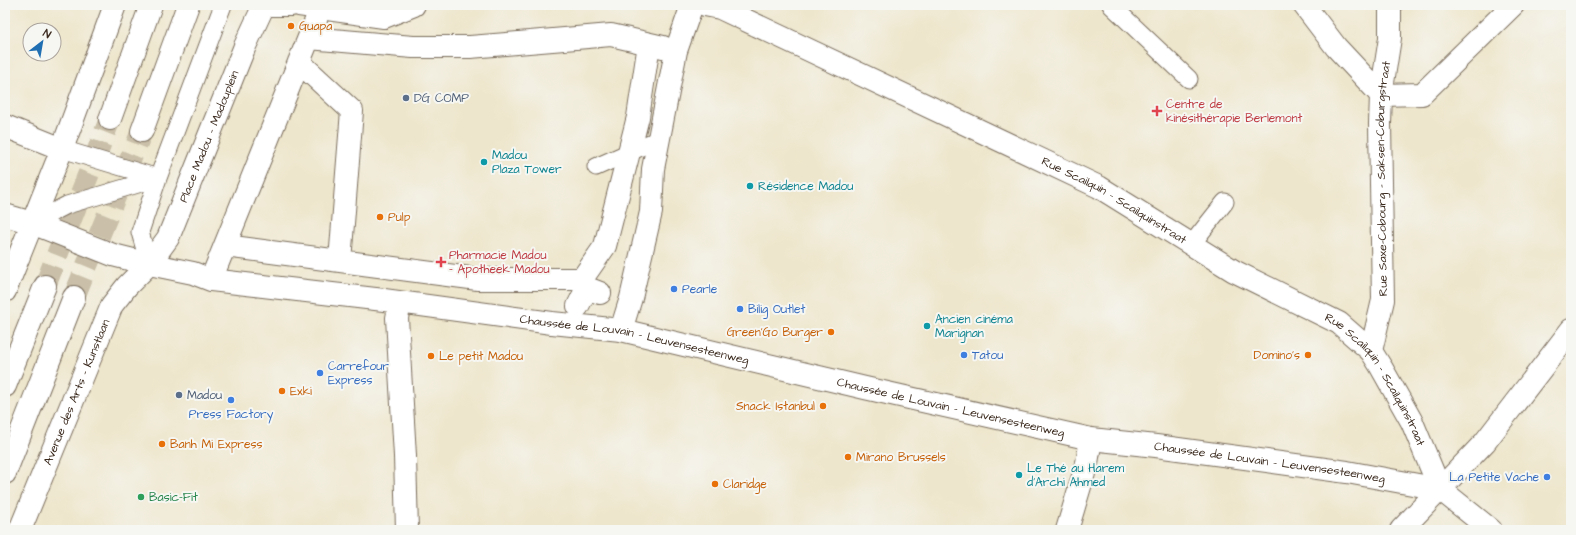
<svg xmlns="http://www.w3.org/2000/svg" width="1576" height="535" font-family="'Architects Daughter',sans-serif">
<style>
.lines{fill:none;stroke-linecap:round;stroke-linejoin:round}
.trunk-tunnel{stroke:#cac0a9;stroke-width:22;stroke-dasharray:22 11;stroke-linecap:butt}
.service-casing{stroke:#7a6c5b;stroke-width:19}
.pedestrian-casing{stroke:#7a6c5b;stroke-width:24}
.minor-casing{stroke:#7a6c5b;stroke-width:24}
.secondary-casing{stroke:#7a6c5b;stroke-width:24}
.primary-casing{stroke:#7a6c5b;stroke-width:24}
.trunk-casing{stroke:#7a6c5b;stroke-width:24}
.service{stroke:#fff;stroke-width:17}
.pedestrian{stroke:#fff;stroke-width:22}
.minor{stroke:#fff;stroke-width:22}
.secondary{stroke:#fff;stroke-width:22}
.primary{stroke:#fff;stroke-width:22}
.trunk{stroke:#fff;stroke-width:22}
.food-dot{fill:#e8710a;stroke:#f6f6f2;stroke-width:1.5}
.service-dot{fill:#5c6f8a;stroke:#f6f6f2;stroke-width:1.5}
.health-dot{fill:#e0444e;stroke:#f6f6f2;stroke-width:1.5}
.culture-dot{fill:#0f9aa8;stroke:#f6f6f2;stroke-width:1.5}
.shop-dot{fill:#3f7fe0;stroke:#f6f6f2;stroke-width:1.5}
.leisure-dot{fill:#2e9e5b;stroke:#f6f6f2;stroke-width:1.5}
.labels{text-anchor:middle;stroke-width:4;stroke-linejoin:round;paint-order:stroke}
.food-label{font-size:12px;fill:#c56008;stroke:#f6f6f2;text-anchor:start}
.service-label{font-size:12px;fill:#4e5e75;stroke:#f6f6f2;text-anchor:start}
.health-label{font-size:12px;fill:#be3a42;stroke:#f6f6f2;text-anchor:start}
.street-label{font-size:12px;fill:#3b2a1e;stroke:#f6f6f2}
.culture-label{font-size:12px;fill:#0d838f;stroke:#f6f6f2;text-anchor:start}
.shop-label{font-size:12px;fill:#366cbe;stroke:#f6f6f2;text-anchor:start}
.leisure-label{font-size:12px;fill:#27864d;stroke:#f6f6f2;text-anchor:start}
</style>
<rect width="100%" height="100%" fill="#f6f6f2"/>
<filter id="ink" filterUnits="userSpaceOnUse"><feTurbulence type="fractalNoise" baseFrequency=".025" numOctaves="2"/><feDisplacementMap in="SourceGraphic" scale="8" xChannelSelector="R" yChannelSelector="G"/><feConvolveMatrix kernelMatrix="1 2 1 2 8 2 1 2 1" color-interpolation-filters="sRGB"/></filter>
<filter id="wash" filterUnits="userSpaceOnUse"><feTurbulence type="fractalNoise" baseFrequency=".012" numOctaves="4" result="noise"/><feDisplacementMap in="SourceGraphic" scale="16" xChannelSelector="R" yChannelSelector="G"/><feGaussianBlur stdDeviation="0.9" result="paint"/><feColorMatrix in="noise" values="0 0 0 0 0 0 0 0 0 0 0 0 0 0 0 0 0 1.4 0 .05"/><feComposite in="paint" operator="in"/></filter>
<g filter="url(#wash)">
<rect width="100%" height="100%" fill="#eee6cc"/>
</g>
<g filter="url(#ink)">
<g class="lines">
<path class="trunk-tunnel" d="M45,286l65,-167
M74,297l68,-166"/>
<defs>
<path id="service" d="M1111,5l78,74
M62,149l96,29
M596,167l63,-28
M32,223l35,-18 91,-27
M1191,245l34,-43
M149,264l-9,-32 18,-54 65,-173"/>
<path id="pedestrian" d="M309,38l104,9h57l141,-12 52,12
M299,62l53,49 -12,150
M225,246l253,33h104
M215,270l101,-250
M600,293l-13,-5 -5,-9 23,-33 33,-129 11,-73
M578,306l9,-18"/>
<g id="minor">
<path d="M1304,5l32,42 45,48"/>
<path d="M1381,95l41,-1 91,-89"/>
<path d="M5,126l57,23"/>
<path d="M5,215l27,8"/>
<path id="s1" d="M149,264l44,9 18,7 173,20 168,23 69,7 244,58 226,51 65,7 191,26 93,17"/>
<path d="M400,303l-3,15 8,138 2,74"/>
<path d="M621,330l10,-32 20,-86 2,-43 23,-118 16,-46"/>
<path id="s2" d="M1371,351l12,-51 -3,-176 1,-29 9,-57v-33"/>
<path d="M1067,530l20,-67 4,-24"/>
<path d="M1401,530l84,-88 86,-112"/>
</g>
<g id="secondary">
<path d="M263,5h28"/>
<path d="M299,5l85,12 30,-12"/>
<path id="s3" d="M705,5l15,3 379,179 135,84 105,52 32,28 10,16 31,55 28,67 51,41"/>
</g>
<g id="primary">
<path d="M32,223l81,32 36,9"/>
<path d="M5,291l57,-142 53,-144"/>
<path id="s4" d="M20,530l92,-225 15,-19 22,-22 19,-26 77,-192 19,-41"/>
</g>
<path id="trunk" d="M110,119l41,-114
M142,131l46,-126
M5,386l40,-100
M5,473l69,-176"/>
</defs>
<use href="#service" class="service-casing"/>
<use href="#pedestrian" class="pedestrian-casing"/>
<use href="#minor" class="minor-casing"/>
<use href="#secondary" class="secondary-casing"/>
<use href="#primary" class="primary-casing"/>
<use href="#trunk" class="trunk-casing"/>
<use href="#service" class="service"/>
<use href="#pedestrian" class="pedestrian"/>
<use href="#minor" class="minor"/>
<use href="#secondary" class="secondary"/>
<use href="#primary" class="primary"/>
<use href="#trunk" class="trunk"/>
</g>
</g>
<g class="food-dot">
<circle cx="291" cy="26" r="4"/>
<circle cx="380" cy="217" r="4"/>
<circle cx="831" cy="332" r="4"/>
<circle cx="1308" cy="355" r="4"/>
<circle cx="431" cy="356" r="4"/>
<circle cx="282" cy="391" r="4"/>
<circle cx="823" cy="406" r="4"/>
<circle cx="162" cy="444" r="4"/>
<circle cx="848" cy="457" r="4"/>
<circle cx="715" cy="484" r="4"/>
</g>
<g class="service-dot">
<circle cx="406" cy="98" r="4"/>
<circle cx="179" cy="395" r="4"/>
</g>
<g class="health-dot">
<path d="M1155 105h4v4h4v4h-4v4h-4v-4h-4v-4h4z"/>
<path d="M439 256h4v4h4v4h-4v4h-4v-4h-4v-4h4z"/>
</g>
<g class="culture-dot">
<circle cx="484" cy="162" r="4"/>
<circle cx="750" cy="186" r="4"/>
<circle cx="927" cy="326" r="4"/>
<circle cx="1019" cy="475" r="4"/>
</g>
<g class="shop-dot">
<circle cx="674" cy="289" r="4"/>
<circle cx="740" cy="309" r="4"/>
<circle cx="964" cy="355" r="4"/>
<circle cx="320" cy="373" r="4"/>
<circle cx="231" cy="400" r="4"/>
<circle cx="1547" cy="477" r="4"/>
</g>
<circle class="leisure-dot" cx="141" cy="497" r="4"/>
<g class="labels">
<g class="food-label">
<text x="299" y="30">Guapa</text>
<text x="388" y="221">Pulp</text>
<text x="823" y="336" text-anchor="end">Green'Go Burger</text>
<text x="1300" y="359" text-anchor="end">Domino's</text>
<text x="439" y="360">Le petit Madou</text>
<text x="290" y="395">Exki</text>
<text x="815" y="410" text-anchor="end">Snack Istanbul</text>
<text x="170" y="448">Banh Mi Express</text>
<text x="856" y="461">Mirano Brussels</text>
<text x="723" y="488">Claridge</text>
</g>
<g class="service-label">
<text x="414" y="102">DG COMP</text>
<text x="187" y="399">Madou</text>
</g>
<g class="health-label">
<text x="1166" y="108">Centre de<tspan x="1166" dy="14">kinésithérapie Berlemont</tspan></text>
<text x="449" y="259">Pharmacie Madou<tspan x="449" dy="14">- Apotheek Madou</tspan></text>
</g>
<g class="street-label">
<text dy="4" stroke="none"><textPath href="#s4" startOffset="440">Place Madou - Madouplein</textPath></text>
<text dy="4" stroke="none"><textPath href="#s2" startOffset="174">Rue Saxe-Cobourg - Saksen-Coburgstraat</textPath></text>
<text dy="4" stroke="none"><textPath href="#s3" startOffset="454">Rue Scailquin - Scailquinstraat</textPath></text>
<text dy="4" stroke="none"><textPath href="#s1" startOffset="492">Chaussée de Louvain - Leuvensesteenweg</textPath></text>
<text dy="4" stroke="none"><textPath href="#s3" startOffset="778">Rue Scailquin - Scailquinstraat</textPath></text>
<text dy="4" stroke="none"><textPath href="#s4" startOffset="149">Avenue des Arts - Kunstlaan</textPath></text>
<text dy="4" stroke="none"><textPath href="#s1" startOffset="816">Chaussée de Louvain - Leuvensesteenweg</textPath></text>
<text dy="4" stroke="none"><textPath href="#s1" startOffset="1140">Chaussée de Louvain - Leuvensesteenweg</textPath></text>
</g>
<g class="culture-label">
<text x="492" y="159">Madou<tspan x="492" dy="14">Plaza Tower</tspan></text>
<text x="758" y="190">Résidence Madou</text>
<text x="935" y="323">Ancien cinéma<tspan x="935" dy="14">Marignan</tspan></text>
<text x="1027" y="472">Le Thé au Harem<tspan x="1027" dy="14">d’Archi Ahmed</tspan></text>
</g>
<g class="shop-label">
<text x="682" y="293">Pearle</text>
<text x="748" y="313">Bilig Outlet</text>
<text x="972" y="359">Tatou</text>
<text x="328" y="370">Carrefour<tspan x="328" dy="14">Express</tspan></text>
<text x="231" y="418" text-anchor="middle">Press Factory</text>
<text x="1539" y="481" text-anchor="end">La Petite Vache</text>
</g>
<g class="leisure-label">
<text x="149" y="501">Basic-Fit</text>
</g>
</g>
<rect width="1576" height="535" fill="none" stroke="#f6f6f2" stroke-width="20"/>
<g transform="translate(42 42) rotate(31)"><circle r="19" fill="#f6f6f2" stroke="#aba49d"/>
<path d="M0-3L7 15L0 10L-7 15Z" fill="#1f6fb2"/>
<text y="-6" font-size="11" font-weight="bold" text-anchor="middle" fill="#3b2a1e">N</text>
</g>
</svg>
